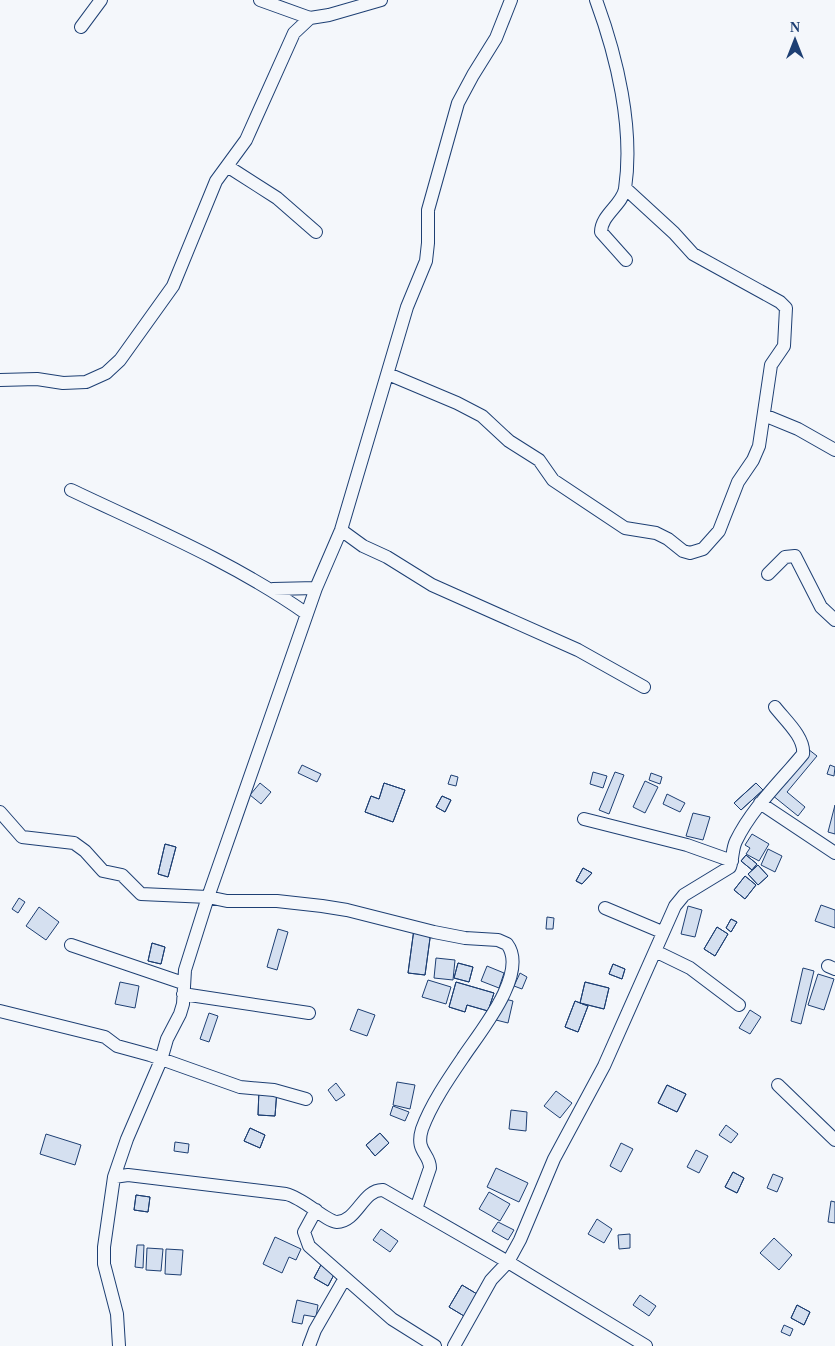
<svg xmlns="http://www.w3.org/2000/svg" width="835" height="1346" font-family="Georgia,serif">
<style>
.building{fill:#d5e0f0;stroke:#1d3f73}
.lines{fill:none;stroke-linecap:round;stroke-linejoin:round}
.minor-casing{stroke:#1d3f73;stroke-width:14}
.minor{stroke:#f4f7fb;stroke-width:12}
</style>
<rect width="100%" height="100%" fill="#f4f7fb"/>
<path class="building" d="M808,749l9,7 -30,36 18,15 -7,9 -26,-21z
M302,765l19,9 -4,8 -19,-9z
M830,765l5,2 -1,9 -7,-2z
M593,772l14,4 -4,12 -13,-4z
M615,772l9,3 -15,39 -10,-4z
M651,773l11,4 -2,7 -11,-4z
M451,775l7,2 -2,9 -8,-2z
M645,781l13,6 -13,26 -12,-6z
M260,783l11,9 -10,12 -11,-9z
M384,783l21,7 -12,32 -28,-10 6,-16 8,3z
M384,783l21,7 -12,32 -28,-10 6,-16 8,3z
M756,783l7,7 -22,20 -7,-7z
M756,783l7,7 -22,20 -7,-7z
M667,794l18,9 -5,9 -17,-8z
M442,796l9,4 -6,12 -9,-5z
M442,796l9,4 -6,12 -9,-5z
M835,805v29l-7,-2z
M693,813l17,4 -7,23 -17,-4z
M752,834l17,10 -10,17 -13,-7 4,-6 -5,-3z
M165,844l11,3 -8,30 -10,-3z
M165,844l11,3 -8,30 -10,-3z
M768,849l14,7 -7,16 -14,-7z
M746,855l11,9 -5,6 -11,-9z
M746,855l11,9 -5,6 -11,-9z
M758,865l10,11 -10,9 -10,-11z
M758,865l10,11 -10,9 -10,-11z
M583,868l9,5 -10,11 -6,-3z
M583,868l9,5 -10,11 -6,-3z
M745,876l11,9 -11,14 -11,-9z
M745,876l11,9 -11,14 -11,-9z
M19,898l6,4 -7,11 -6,-4z
M821,905l14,5v18l-20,-7z
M688,906l14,4 -7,27 -14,-3z
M39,907l20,15 -13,18 -20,-14z
M547,917l7,1 -1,11h-7z
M731,919l6,3 -6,10 -5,-4z
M731,919l6,3 -6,10 -5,-4z
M717,927l11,7 -13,22 -11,-7z
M717,927l11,7 -13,22 -11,-7z
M278,929l10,3 -11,38 -10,-3z
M414,929l17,2 -6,44 -17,-2z
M414,929l17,2 -6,44 -17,-2z
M152,943l13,4 -4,17 -13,-3z
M152,943l13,4 -4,17 -13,-3z
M436,958l19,2 -2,20 -19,-2z
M458,963l15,4 -4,15 -15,-4z
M458,963l15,4 -4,15 -15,-4z
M613,964l12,5 -3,10 -13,-5z
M613,964l12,5 -3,10 -13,-5z
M487,966l17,7 -5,15 -18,-7z
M803,968l11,3 -13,53 -10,-3z
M520,973l7,4 -5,12 -8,-3z
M818,974l16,5 -10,31 -16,-5z
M428,980l23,7 -5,17 -24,-7z
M120,982l19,4 -4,22 -20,-4z
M456,982l38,11 -6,18 -21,-6 -2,7 -16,-5z
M456,982l38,11 -6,18 -21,-6 -2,7 -16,-5z
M585,982l24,6 -5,21 -24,-6z
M585,982l24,6 -5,21 -24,-6z
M501,998l12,3 -5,22 -12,-3z
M575,1001l13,5 -10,26 -13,-5z
M575,1001l13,5 -10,26 -13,-5z
M358,1009l17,6 -8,21 -17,-6z
M750,1010l11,7 -11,17 -11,-6z
M209,1013l9,3 -9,26 -9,-3z
M397,1082l18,3 -5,24 -17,-4z
M336,1083l9,12 -9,6 -8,-11z
M667,1085l19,9 -9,18 -19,-9z
M667,1085l19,9 -9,18 -19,-9z
M259,1089l18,1 -2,26 -17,-1z
M259,1089l18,1 -2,26 -17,-1z
M556,1091l16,12 -12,15 -16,-12z
M393,1106l16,6 -4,9 -15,-6z
M511,1110l16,2 -1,19 -17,-2z
M726,1125l12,9 -7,9 -12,-8z
M250,1128l15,7 -5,13 -16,-7z
M250,1128l15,7 -5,13 -16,-7z
M380,1133l9,10 -14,13 -9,-11z
M380,1133l9,10 -14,13 -9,-11z
M46,1134l35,11 -6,20 -35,-11z
M175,1142l14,2 -1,9 -14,-2z
M621,1143l12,6 -12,23 -11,-6z
M696,1150l12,6 -9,17 -12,-6z
M496,1168l32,15 -9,19 -32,-15z
M733,1172l11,6 -7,15 -12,-6z
M733,1172l11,6 -7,15 -12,-6z
M773,1174l10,4 -6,14 -10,-4z
M489,1192l21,12 -10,17 -21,-12z
M136,1195l14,2 -2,15 -14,-2z
M136,1195l14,2 -2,15 -14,-2z
M831,1201l4,1v21l-7,-1z
M597,1219l15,10 -8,14 -16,-9z
M498,1222l16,8 -6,10 -16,-9z
M381,1229l17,12 -8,11 -17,-12z
M630,1234v14l-11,1 -1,-14z
M275,1237l26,12 -5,11 -7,-3 -7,16 -19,-9z
M774,1238l18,17 -13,15 -19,-17z
M137,1245h7l-1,23 -8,-1z
M147,1248l16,1 -2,22 -15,-1z
M166,1249l17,1 -2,25 -16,-1z
M323,1261l14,8 -9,17 -14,-8z
M323,1261l14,8 -9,17 -14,-8z
M462,1285l15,9 -13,22 -15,-9z
M462,1285l15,9 -13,22 -15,-9z
M640,1295l16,11 -7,10 -16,-11z
M297,1300l21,5 -2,12 -12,-2 -2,9 -10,-2z
M797,1305l13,7 -6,13 -13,-7z
M797,1305l13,7 -6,13 -13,-7z
M784,1325l9,4 -3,7 -9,-4z"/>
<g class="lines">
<defs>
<path id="minor" d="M260,0l50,18 19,-3 52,-15
M596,0c21,57 38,128 29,189 -3,16 -24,26 -24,43l25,28
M81,27l20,-27
M227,166l50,32 39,34
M388,374l69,29 25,13 27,25 30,19 14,20 72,48 31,5 12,6 15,12 7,2 13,-4 16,-18 19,-49 15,-22 6,-14 12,-81 13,-19 2,-38 -6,-6 -87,-48 -19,-21 -49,-45
M0,380l37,-1 26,4 23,-1 20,-9 14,-13 53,-74 43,-105 30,-41 48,-107 16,-15
M764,415l34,14 37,21
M71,490c80,38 164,73 236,124
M341,530l22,16 24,11 45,28 146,65 66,37
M768,574l17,-17 10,-1 26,51 14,13
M273,589l43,-1
M760,803l75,50
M0,812l22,25 52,6 11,8 18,20 19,4 19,19 67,3 19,4h50l45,5 25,4 87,22 31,6 33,2 9,4c22,29 -27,88 -43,112 -15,22 -33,48 -42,73 -7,23 8,24 8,39l-14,41
M584,819l103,26 45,16
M605,908l57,24
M71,945l112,38
M655,951l35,17 49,37
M828,966l7,3
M183,994l126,19
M0,1011l105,26 12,9 33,9 90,32 34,3 32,9
M778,1085l57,55
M114,1177l14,-2 158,19c18,4 39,27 51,28 20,0 26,-33 46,-32l125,72 138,84
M316,1210l-12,22 5,14 83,73 43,27
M119,1346l-2,-32 -13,-50v-17l10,-70 13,-38 34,-79 6,-21 13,-25 3,-10 2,-34 23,-73 108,-309 25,-58 66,-223 19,-46 2,-18v-33l30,-107 15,-28 23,-37 15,-38
M309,1346l6,-16 30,-52
M454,1346l37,-66 17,-18 12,-22 34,-81 50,-93 71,-160 9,-11 46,-28c3,-8 2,-18 6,-26 16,-33 44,-59 67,-87 2,-17 -19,-35 -28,-47"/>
</defs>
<use href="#minor" class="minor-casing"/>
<use href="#minor" class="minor"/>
</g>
<g transform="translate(795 40)" stroke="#f4f7fb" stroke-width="4" paint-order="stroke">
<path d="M0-4L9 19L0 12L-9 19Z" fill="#1d3f73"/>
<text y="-8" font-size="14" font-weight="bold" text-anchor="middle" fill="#1d3f73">N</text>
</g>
</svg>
